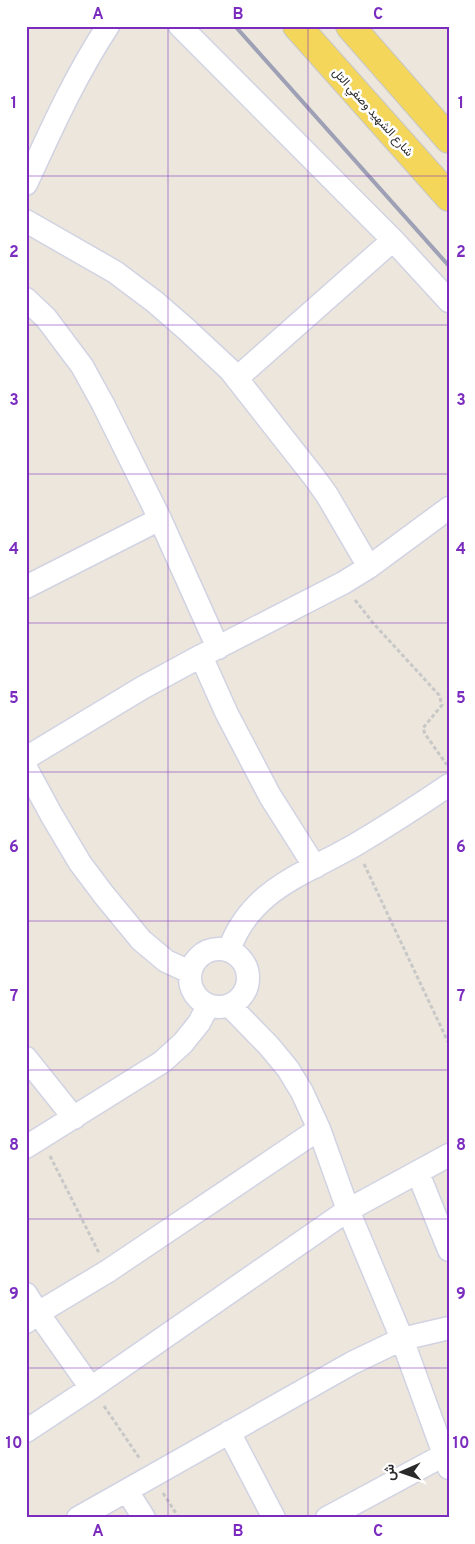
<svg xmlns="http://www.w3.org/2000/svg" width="475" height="1544" font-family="Overpass,Vazirmatn,sans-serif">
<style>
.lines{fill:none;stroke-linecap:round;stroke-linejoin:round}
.street-casing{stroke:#d1d3e3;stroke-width:25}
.primary-casing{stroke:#c8c8c8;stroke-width:30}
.path{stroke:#c8c8c8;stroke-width:3;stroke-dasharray:4 2.5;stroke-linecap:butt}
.street{stroke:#fff;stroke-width:22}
.primary{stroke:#f3d65a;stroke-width:28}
.rail{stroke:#9ea0b5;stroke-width:4}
.grid{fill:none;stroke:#7b2cbf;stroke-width:1;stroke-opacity:0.55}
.labels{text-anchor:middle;stroke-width:5;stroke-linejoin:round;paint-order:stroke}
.street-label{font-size:12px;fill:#2a2a2a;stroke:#fff}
.neatline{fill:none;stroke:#7b2cbf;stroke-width:2}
.grid-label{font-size:16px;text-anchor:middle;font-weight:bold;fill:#7b2cbf}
</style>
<rect width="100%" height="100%" fill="#ece6dc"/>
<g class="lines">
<defs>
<path id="street" d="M180,26l213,214 56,61
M26,184c25,-54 49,-108 82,-158
M26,221l89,51 40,30 31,27 44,41 84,107 13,18 42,72
M26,299l20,19 36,48 21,38 57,115 58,129
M237,378l156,-138
M26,587l134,-68
M26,758l116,-70 59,-32
M26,768l26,48 28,47 24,32 37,45 25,21 24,11
M315,867l-45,-71 -43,-82 -26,-58 142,-73 26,-16 80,-59
M190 978a29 29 0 1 1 58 0a29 29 0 1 1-58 0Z
M229,950c22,-61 74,-75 126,-105 32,-19 63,-39 94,-60
M230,1006l39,40 19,23 14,23 17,37 29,81 54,129 47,129
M26,1058l48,60
M26,1147l136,-85 21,-19 16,-20 9,-17
M418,1173l31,77
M26,1294l12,19 53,75
M26,1322l12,-9 70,-42 211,-142
M26,1431l65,-43 257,-178 101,-55
M229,1432l45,86
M127,1491l17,27
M78,1518l274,-155 50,-24 47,-11
M327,1518l117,-63"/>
<path id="primary" d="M297,26l152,171
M350,26l99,113"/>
</defs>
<use href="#street" class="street-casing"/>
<use href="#primary" class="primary-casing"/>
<path class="path" d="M355,600l19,24 65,71 3,10 -19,23 2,6 22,31
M364,864l85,180
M50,1156l49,97
M104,1406l36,53
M163,1493l16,25"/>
<use href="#street" class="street"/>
<use href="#primary" class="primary"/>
<path class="rail" d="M235,26l214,240"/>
</g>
<path class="grid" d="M168,26v1492M308,26v1492M26,176h423M26,325h423M26,474h423M26,623h423M26,772h423M26,921h423M26,1070h423M26,1219h423M26,1368h423"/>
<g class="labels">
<g class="street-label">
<text transform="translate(373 112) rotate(48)" y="4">شارع الشهيد وصفي التل</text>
</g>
</g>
<rect width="475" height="1544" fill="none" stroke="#ffffff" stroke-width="55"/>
<g transform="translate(402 1472) rotate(268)" stroke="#ffffff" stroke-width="4" paint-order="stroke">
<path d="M0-4L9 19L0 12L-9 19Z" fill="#2a2a2a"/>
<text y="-8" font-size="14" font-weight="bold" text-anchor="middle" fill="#2a2a2a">ش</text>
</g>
<rect x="28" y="28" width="420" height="1488" class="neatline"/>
<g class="grid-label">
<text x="98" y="19">A</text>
<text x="238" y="19">B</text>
<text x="378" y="19">C</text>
<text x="14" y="108">1</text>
<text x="461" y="108">1</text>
<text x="14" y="257">2</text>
<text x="461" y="257">2</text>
<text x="14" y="405">3</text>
<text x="461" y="405">3</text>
<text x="14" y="554">4</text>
<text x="461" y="554">4</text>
<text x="14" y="703">5</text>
<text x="461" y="703">5</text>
<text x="14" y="852">6</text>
<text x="461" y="852">6</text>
<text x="14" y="1001">7</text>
<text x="461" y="1001">7</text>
<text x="14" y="1150">8</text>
<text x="461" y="1150">8</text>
<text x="14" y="1299">9</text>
<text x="461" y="1299">9</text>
<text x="14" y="1448">10</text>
<text x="461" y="1448">10</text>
<text x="98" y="1536">A</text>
<text x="238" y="1536">B</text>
<text x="378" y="1536">C</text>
</g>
</svg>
